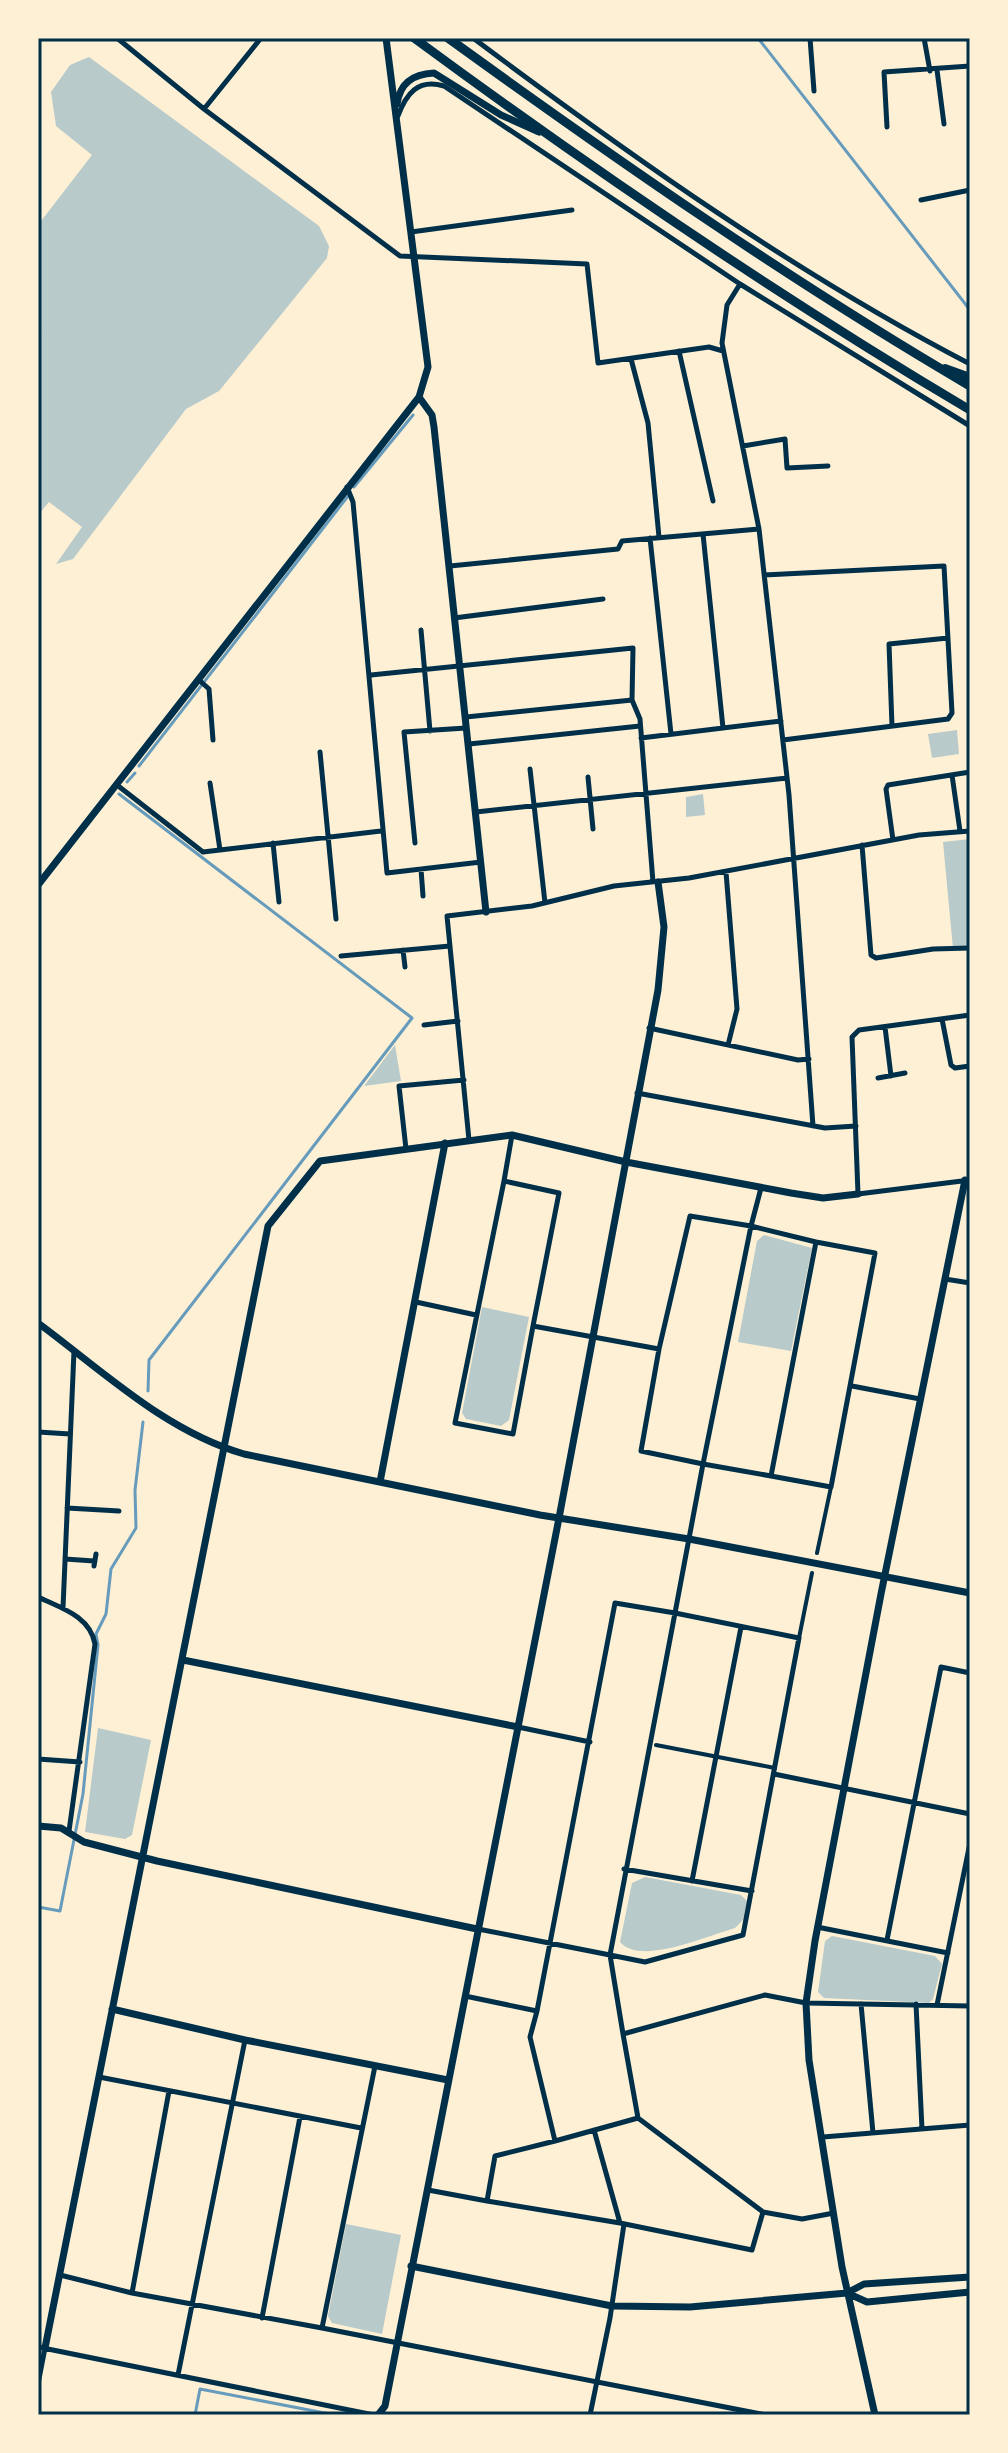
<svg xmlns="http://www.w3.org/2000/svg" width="1008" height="2453" font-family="'Noto Sans',sans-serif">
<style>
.green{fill:#b9caca}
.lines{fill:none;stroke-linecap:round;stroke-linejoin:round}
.stream{stroke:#669bbc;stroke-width:3}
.pedestrian{stroke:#003049;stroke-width:4}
.minor{stroke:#003049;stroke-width:5}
.tertiary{stroke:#003049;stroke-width:7}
.secondary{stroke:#003049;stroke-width:8}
.trunk{stroke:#003049;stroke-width:9}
.neatline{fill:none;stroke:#003049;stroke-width:3}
</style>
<rect width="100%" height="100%" fill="#fdf0d5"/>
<path class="green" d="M89,57l230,169 10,20 -2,12 -108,133 -33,18 -113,150 -17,5 26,-37 -33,-25 -11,13v-181l4,-6 -4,-3v-100l54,-70 -36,-29 -5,-34 19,-27z
M957,730l2,24 -27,4 -4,-24z
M703,794l2,21 -19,2v-20z
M970,839v109l-17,1 -10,-107z
M395,1045l6,36 -37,5z
M764,1235l48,13 -21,103 -53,-9 19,-101z
M482,1307l47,10 -20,103 -8,6 -35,-7 -4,-6z
M98,1728l53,12 -19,95 -7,4 -40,-7z
M645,1877l96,18 6,6 -4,19 -8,8c-28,8 -95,38 -115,14l12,-59z
M832,1936l103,20 7,8 -9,35 -4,4 -105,-5 -6,-6 7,-51z
M346,2224l55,11 -19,99 -50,-11 -4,-7z"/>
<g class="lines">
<path class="stream" d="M758,38l212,272
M354,487l59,-72
M139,766l209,-270
M127,782l8,-9
M119,794l293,224 -263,342 -1,31
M38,1907l22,4 23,-117 15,-149 -2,-11 10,-20 5,-45 25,-41 -1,-38 8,-68
M195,2415l5,-26 135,26"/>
<path class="pedestrian" d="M817,1553l14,-66
M799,1638l13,-65
M656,1745l119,23"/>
<path class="minor" d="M117,38l87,71 196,147 187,8 11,99 111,-16 14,4
M473,38c158,118 322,235 497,326
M810,38l4,53
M924,38l6,33
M937,70l7,54
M204,109l57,-71
M398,116c8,-22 20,-38 46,-30l296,198 230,142
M887,127l-3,-55 86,-6
M921,200l49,-10
M411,232l161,-22
M679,351l34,150
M631,359l17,64 11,114
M743,446l42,-7 2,29 41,-2
M347,487l6,15 34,371 94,-11
M759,529l30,266 24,331
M703,534l20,194
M650,538l21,196
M450,566l168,-17 4,-8 137,-12 -37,-186 5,-38 13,-21
M764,575l180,-9 8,147 -4,6 -165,21
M454,618l149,-19
M421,630l9,101
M371,675l262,-27 -1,52
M199,680l10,9 4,51
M466,717l166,-17 8,19 13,163
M892,726l-3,-82 59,-6
M641,738l140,-17
M469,744l171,-18
M320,752l16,167
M530,769l15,134
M952,775l8,56
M588,777l5,52
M210,783l10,67
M117,785l86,67 178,-21
M476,812l311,-34
M893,840l-7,-51 2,-4 82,-13
M273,843l6,59
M415,843l-11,-111 62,-4
M862,845l9,110 5,3 57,-9 37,-1
M421,869l2,27
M726,872l11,137 -9,36
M403,950l2,17
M341,956l109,-10
M970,1015l-111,15 -7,7 6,157 112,-14
M942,1019l9,46 4,3 15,-2
M424,1025l34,-4
M885,1027l6,49
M649,1028l149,32 11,-1
M878,1078l27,-5
M637,1093l188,35 31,-2
M469,1140l-22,-224 85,-10 82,-20 75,-8 230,-43 51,-4
M406,1149l-7,-63 65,-6
M504,1181l8,-46
M945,1279l25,4
M416,1302l60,13
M533,1326l26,-133 -55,-12 -49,242 58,11 20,-108 126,23 -18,102 62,13 48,-238 -61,-10 -31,133
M852,1386l68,13
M38,1432l32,2
M771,1476l60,11 44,-234 -59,-11
M67,1508l52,3
M65,1559l29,2
M94,1566l2,-12
M38,1597c23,11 52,19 57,47l-26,187
M63,1608l11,-257
M675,1613l124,25 -56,297 -98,27 -35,-7z
M518,1727l72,15
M38,1759l42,3
M774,1774l196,40
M624,1869l128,22
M692,1881l49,-254
M817,1927l131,26
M478,1929l132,26 13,79
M887,1940l54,-273 29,6
M465,1996l72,15 -7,26 25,104 83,-23 125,94 39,7 32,-6
M861,2004l12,129
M916,2004l6,125
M937,2005l33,-162
M537,2011l78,-408 60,10 28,-149 68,12 45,-234 -65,-16 10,-38
M99,2077l262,51
M638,2118l-15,-84 142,-39 41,8 164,3
M594,2130l26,93
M823,2137l147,-12
M428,2190l59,11 8,-45 60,-15
M487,2201l133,22 132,27 11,-38
M970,2206v35
M60,2275l72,18 190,35 53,-262
M132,2293l37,-202
M262,2318l38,-201
M322,2328l444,87
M38,2347l336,68
M178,2375l67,-335
M38,2384l7,-36
M590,2415l20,-97 14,-94"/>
<path class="tertiary" d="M397,104c3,-21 16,-30 37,-31l67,42 38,17
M419,397l13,18 2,12 52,485
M38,885l381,-488 9,-30 -42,-329
M38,1323c65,48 127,108 206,131l296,61 149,24 281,54
M380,1482l65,-339
M183,1660l335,67
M38,1826l23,2 23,14 73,19 320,68
M112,2009l133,31 203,40
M411,2266l201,40 78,1 157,-14 17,-9 106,-7
M847,2293l20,9 103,-10
M45,2348l223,-1122 52,-65 192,-26 114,27 165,31 32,5 35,-4
M378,2415l7,-9 174,-888 99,-528 6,-63 -6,-45
M875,2415l-33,-148 -33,-207 -3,-57 9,-62 66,-347 84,-414"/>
<path class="secondary" d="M945,368l25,9"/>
<path class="trunk" d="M414,38c179,132 364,258 556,372
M448,38c170,123 341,242 522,348"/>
</g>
<rect width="1008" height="2453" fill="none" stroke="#fdf0d5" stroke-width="80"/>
<rect x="40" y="40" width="928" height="2373" class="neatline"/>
</svg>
